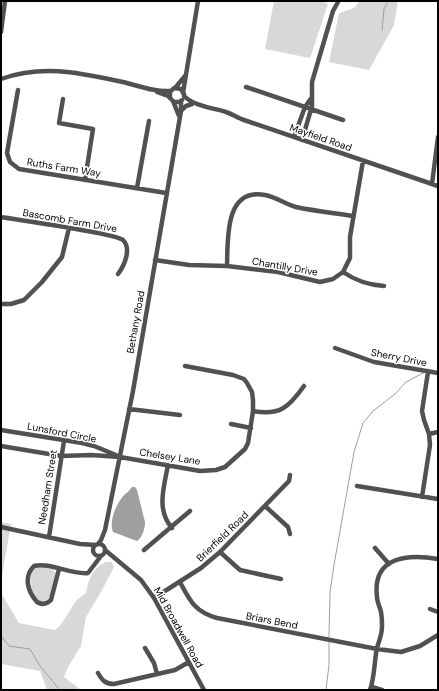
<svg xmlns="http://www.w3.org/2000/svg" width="439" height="691" font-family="'DM Sans',sans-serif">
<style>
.green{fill:#d8d8d8}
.water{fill:#9f9f9f}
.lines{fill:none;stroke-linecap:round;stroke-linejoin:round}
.stream{stroke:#9f9f9f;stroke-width:1}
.minor{stroke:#515151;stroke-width:4.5}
.labels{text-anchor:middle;stroke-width:3;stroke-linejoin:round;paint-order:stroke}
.street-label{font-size:10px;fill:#000;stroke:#fff}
</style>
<rect width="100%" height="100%" fill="#fff"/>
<path class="green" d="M274,1h48l6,3 -18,54 -45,-9z
M359,1h39l-4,24 -25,45 -40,-8 10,-49 15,-5z
M1,522l10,2 -10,57z
M106,562h6l2,5 -13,25 -15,25 -5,29 -13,21 -4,10 17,13h-34l-7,-19 -39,-7v-71l18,30 36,7c11,-8 14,-22 23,-31 2,-2 5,-4 8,-6 3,-14 6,-25 20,-31z
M41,567l11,2 4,4 -6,25c-13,14 -26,-15 -16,-30z"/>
<path class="water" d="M132,487h3l2,3 8,32c0,6 -2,15 -8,19l-24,-9c-4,-10 2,-25 8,-33 3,-5 8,-7 11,-12z"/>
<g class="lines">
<path class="stream" d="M382,30l2,-21 4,-8
M1,636l8,10 21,3 10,17 20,24
M329,637l1,-45 4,-27 20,-113 9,-29 10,-12 22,-17 11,-12 19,-10
M326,690l3,-25v-23"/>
<path class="minor" d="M1,32l4,-31
M1,79c42,-15 79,-6 122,3 16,4 31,10 48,9
M246,87l97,33
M175,88l10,-12
M18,90l-11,63 3,9 9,7 147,24
M157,92l11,4 6,6h5l3,-2
M183,93l15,-92
M184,96c10,10 29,12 42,16 6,2 12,6 18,8l194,66
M312,97v-15l21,-71 5,-9
M170,98v-6l4,-4 7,1 3,5
M63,99l-4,24 34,6 -8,51
M173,101l6,15
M181,111l5,-5 6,-2
M294,137l11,-30 7,-10v9l-10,34
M432,184l6,-47
M137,188l12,-67
M1,217c17,3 114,16 122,23 9,9 1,26 -5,34
M155,260l34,5 38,1 51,6 42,10 13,-3 10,-7 7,-14v-21l13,-76
M227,266c1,-25 -3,-79 38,-71 11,2 20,9 31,12 18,4 38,6 57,9
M343,272c13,9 25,13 41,14
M1,304h10l13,-4 18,-18 20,-25 7,-29
M335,348l39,14 64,11
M129,409l51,6
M253,411c27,5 36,-4 51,-25
M231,424l20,4
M1,430l81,13 12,3 22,9
M429,434l9,-2
M1,446l60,10 30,-1 29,2 80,14 16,-1 9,-3 20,-18 3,-6 5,-32v-11l-1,-8 -5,-9 -3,-4 -11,-4 -48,-9
M168,465c-4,22 -12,45 4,63
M357,486l81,13
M422,497l8,-52 -1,-11 -5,-14 -2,-9 6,-39
M265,506l23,21 2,7
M1,527l79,17 16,1
M49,537l15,-96
M98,544l3,-4 4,-10 28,-139 48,-280v-9
M93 550a6 6 0 1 1 12 0a6 6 0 1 1-12 0Z
M375,548l14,16
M105,550l36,30 13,18 50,92
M144,550l46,-39
M220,552l20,18 41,9
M59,569l-8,31c-4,4 -9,5 -14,2 -9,-10 -14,-25 -3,-36 16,-4 37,9 54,7l13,-17
M180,582c10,19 15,30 37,36l160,31 24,3 19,-6 18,-11
M154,598l47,-30 19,-16 69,-71 1,-6
M430,609l8,3
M145,648l9,15 3,11
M98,673c4,7 7,11 16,11l61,-14 14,-8
M372,687l10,3
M370,690c5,-14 4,-28 7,-42 2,-7 5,-14 5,-21 0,-5 0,-10 -1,-15 -1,-5 -4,-10 -4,-15 -5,-41 31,-43 61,-38"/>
</g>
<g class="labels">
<g class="street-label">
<text transform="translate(321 137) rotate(19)" y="4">Mayfield Road</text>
<text transform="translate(64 167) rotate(9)" y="4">Ruths Farm Way</text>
<text transform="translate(70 220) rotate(10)" y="4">Bascomb Farm Drive</text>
<text transform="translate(285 266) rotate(10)" y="4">Chantilly Drive</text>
<text transform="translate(135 322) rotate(-80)" y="4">Bethany Road</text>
<text transform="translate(399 357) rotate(11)" y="4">Sherry Drive</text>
<text transform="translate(62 432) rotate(11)" y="4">Lunsford Circle</text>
<text transform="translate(170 456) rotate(9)" y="4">Chelsey Lane</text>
<text transform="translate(47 487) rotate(-81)" y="4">Needham Street</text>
<text transform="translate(222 536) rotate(-44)" y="4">Brierfield Road</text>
<text transform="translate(272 620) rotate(11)" y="4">Briars Bend</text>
<text transform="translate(179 627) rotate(61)" y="4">Mid Broadwell Road</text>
</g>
</g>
<rect width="439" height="691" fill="none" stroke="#000000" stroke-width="4"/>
</svg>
